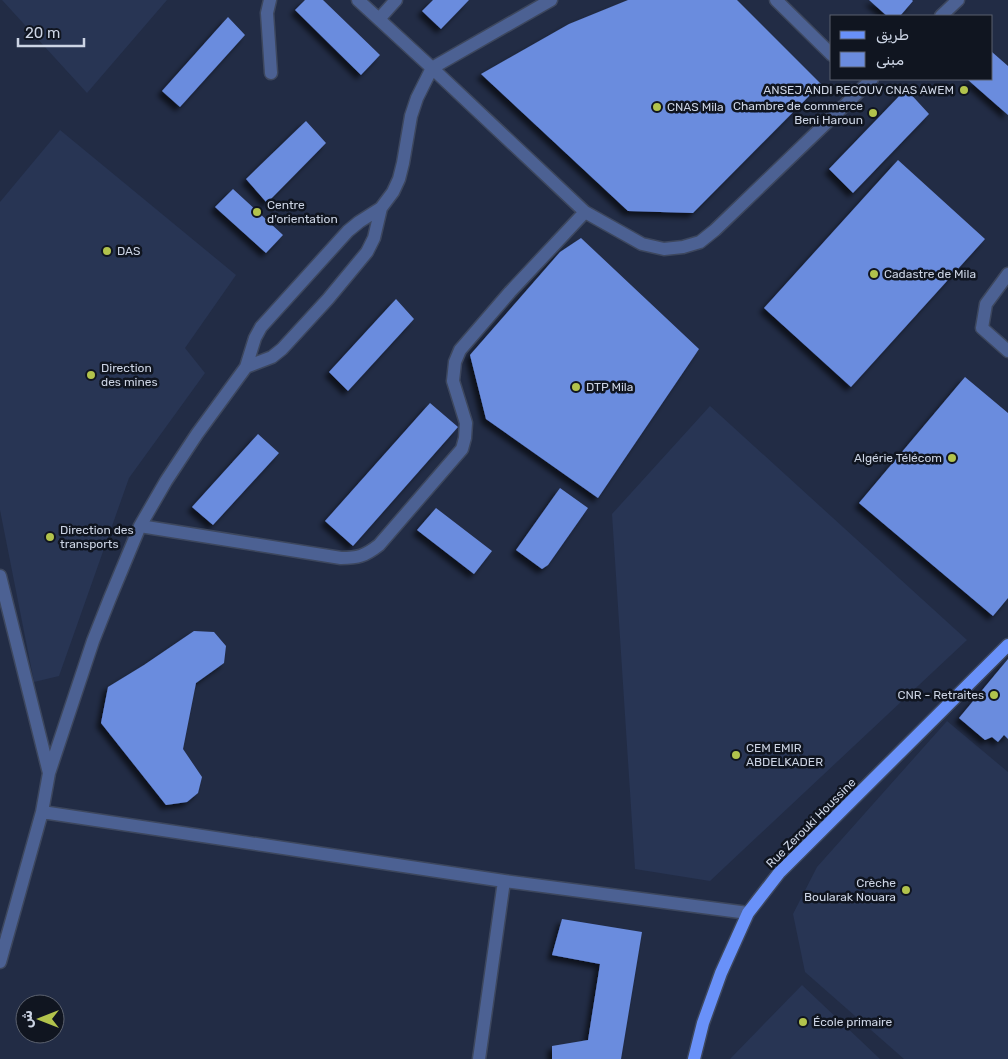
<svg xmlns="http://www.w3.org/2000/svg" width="1008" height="1059" font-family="Rubik,Vazirmatn,sans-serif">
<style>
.built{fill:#283554}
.building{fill:#6b8cde;filter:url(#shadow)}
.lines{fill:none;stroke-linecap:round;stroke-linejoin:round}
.service-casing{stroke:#3d475e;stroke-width:15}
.minor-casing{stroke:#3d475e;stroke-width:15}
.primary-casing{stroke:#3d475e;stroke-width:15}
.service{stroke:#4c6193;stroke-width:12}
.minor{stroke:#4c6193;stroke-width:12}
.primary{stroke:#6991f9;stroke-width:12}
.poi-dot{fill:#b2c34c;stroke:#101520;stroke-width:2}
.labels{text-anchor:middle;stroke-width:5;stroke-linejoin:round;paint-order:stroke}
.poi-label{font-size:12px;fill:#ccd4e4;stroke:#101520;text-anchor:start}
.street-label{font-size:12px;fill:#ccd4e4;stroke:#101520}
</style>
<defs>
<filter id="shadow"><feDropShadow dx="-4.5" dy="4.5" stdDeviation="2.5" flood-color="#0009"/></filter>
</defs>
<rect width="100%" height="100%" fill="#222c45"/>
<path class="built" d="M2,0h165l-80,93z
M60,130l176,145 -51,73 20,25 -76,105 -70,198 -25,6 -34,-172v-308z
M710,406l257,234 -257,241 -75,-12 -23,-355z
M947,721l61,51v287h-104l-99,-87 -12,-58 24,-47z
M802,985l78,74h-150z"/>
<path class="building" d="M305,0h18l57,55 -19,20 -66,-65z
M433,0h36l-28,29 -19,-18z
M628,0h109l84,84 -128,129 -65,-2 -147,-137 88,-50z
M869,0h43l1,1 -13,15h-13z
M228,17l17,18 -65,72 -18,-16z
M992,52l16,14v49l-41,-36h25z
M906,89l23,25 -76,79 -24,-24z
M306,121l20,22 -59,60 -21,-24z
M898,160l87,79 -134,148 -87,-79z
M233,189l50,46 -17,18 -51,-46z
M581,238l118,111 -101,149 -112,-79 -16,-64 90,-103z
M396,299l18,20 -66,72 -19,-19z
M965,377l43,36v185l-15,18 -134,-113z
M430,403l28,24 -105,119 -28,-25z
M258,434l21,19 -66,72 -21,-18z
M560,488l28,20 -40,57 -6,4 -26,-19z
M436,508l56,43 -18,23 -57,-44z
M194,631l20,1 12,14 -2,17 -28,20 -13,66 19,28 -4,16 -11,9 -21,3 -65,-82 7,-36 36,-22z
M1008,659v80l-4,-4 -6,7 -6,-5 -7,3 -26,-22z
M562,919l80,13 -21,127h-69v-13l36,-6 12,-76 -48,-9z"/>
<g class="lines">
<defs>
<path id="service" d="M1008,274l-22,30 -4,24 26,23"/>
<path id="minor" d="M270,0l-3,13 4,60
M358,0l74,68 153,144 57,32 22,5 19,-2 17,-5 15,-12 157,-151
M776,0l56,55
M941,16l17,-16
M379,19l17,-19
M246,367l26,-10 10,-8 46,-50 39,-47 7,-14 7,-30 12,-16 6,-13 4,-16 8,-47 6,-18 15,-30 119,-68
M140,526l201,32c17,0 24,-2 38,-13l83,-96 3,-11 1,-15 -13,-42 2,-19 5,-12 50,-58 75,-80
M0,576l49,197
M42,812l462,69 244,32
M0,962l42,-150 7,-39 44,-132 17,-43 30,-72 26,-45 31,-47 49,-67 9,-29 6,-11 87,-96 11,-9 22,-14
M479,1059l25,-178"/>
<path id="primary" d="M694,1059l9,-36 18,-50 27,-60 31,-40 229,-228"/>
</defs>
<use href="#service" class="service-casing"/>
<use href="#minor" class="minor-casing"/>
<use href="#primary" class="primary-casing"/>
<use href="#service" class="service"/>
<use href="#minor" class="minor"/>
<use href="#primary" class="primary"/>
</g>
<g class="poi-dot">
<circle cx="964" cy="90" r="5"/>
<circle cx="657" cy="107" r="5"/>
<circle cx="873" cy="113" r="5"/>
<circle cx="257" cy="212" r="5"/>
<circle cx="107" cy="251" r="5"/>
<circle cx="874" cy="274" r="5"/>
<circle cx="91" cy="375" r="5"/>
<circle cx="576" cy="387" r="5"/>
<circle cx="952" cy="458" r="5"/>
<circle cx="50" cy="537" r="5"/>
<circle cx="994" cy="695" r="5"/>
<circle cx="736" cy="755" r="5"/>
<circle cx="906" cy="890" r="5"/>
<circle cx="803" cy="1022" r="5"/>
</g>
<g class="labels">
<g class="poi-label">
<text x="954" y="94" text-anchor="end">ANSEJ ANDI RECOUV CNAS AWEM</text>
<text x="863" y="110" text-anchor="end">Chambre de commerce<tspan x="863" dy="14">Beni Haroun</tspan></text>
<text x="667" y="111">CNAS Mila</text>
<text x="267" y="209">Centre<tspan x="267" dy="14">d'orientation</tspan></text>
<text x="117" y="255">DAS</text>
<text x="884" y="278">Cadastre de Mila</text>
<text x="101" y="372">Direction<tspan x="101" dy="14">des mines</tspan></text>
<text x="586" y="391">DTP Mila</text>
<text x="942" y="462" text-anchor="end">Algérie Télécom</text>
<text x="60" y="534">Direction des<tspan x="60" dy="14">transports</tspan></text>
<text x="984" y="699" text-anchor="end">CNR - Retraites</text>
<text x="746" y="752">CEM EMIR<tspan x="746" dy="14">ABDELKADER</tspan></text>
<text x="896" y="887" text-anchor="end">Crèche<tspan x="896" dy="14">Boularak Nouara</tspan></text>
<text x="813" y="1026">École primaire</text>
</g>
<g class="street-label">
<text transform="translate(811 823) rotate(-45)" y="4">Rue Zerouki Houssine</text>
</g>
</g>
<rect x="830" y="15" width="162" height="65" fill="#101520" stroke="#5b616e"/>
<rect x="840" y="31" width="25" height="8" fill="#6991f9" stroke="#5b616e"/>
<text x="876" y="40" font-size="15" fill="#ccd4e4">طريق</text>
<rect x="840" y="52" width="25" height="15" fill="#6b8cde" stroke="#5b616e"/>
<text x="876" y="65" font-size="15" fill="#ccd4e4">مبنى</text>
<g transform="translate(40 1019) rotate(270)"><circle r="24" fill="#101520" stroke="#5b616e"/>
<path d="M0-4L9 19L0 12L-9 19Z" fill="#b2c34c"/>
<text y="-8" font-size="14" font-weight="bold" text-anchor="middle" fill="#ccd4e4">ش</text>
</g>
<path d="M18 38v8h66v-8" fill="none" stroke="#ccd4e4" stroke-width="2.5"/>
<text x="25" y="38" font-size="15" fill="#ccd4e4" stroke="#101520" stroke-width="4" paint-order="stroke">20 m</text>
</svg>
